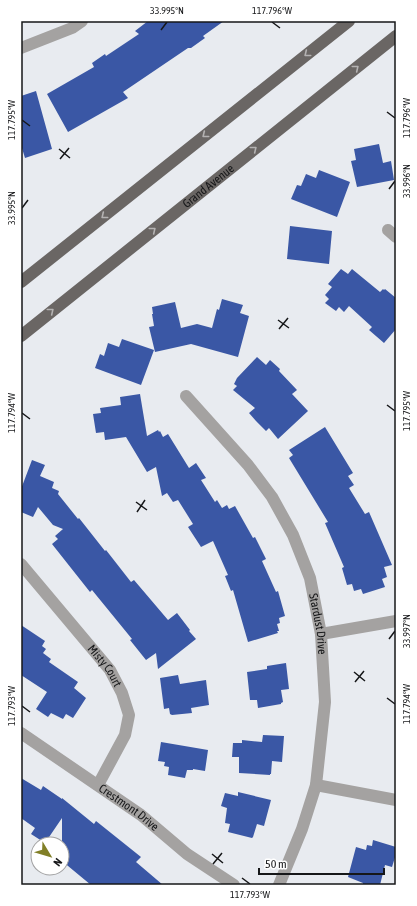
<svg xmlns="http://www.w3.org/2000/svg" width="417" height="906" font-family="'Asap Condensed',sans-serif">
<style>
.building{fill:#3a57a5}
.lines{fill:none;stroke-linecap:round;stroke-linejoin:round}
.street{stroke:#a4a2a1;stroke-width:12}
.primary{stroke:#6a6664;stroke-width:12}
.oneway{stroke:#b4b2b2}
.ticks{fill:none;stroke:#161719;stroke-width:1.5}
.labels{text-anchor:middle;stroke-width:4;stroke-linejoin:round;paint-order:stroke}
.street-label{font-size:12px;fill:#161719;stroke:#fff}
.neatline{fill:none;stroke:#161719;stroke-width:1.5}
.ticks-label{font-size:10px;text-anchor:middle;fill:#161719}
</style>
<rect width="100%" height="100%" fill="#e8ebf0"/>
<path class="building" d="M148,21h76l-21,15 2,2 -14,10h-3l-65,44 5,6 -60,34 -21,-38 47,-27 -2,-4 13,-9 1,2 33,-22 -4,-3z
M36,91l16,58 -27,9 -4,-13v-49z
M379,144l4,19 8,-2 3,19 -37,7 -6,-26 5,-1 -2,-11z
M319,170l31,12 -13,35 -46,-18 6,-14 4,1 5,-12 10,4z
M290,226l42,5 -3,33 -42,-5z
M341,269l7,5 4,-5 28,23 3,-3 1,1 1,-1 11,9v31l-12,14 -15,-13 3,-3 -23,-21 -5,6 -5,-5 -3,4 -11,-8 4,-4 -4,-4 7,-8 -4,-3z
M222,299l21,6 -3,8 9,3 -11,41 -47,-13 -36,8 -6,-25 5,-1 -2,-12h1l-1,-7 23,-5 6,26 16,-4 15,4 5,-19 2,1z
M122,339l32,11 -13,35 -46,-17 5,-14 4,2 4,-13 11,4z
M257,357l9,8 4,-5 10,9 -1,2 18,19 -5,4 16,17 -30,28 -9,-11 -3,3 -10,-10 -7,-8 6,-5 -22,-18 4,-4 -3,-2 3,-6z
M140,394l7,42 11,-6 1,2 1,-1 3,6 5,-3 21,34 7,-5 10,15 -5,2 14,22 2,-2 5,8 5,-3 2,4 6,-3 18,32 2,-1 11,22 -4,2 14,31 2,-1 7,25 -6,2 1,5 -3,1 2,7h-2l1,2 -30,9 -15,-52 -2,1 -6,-15 3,-1 -15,-34 -12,6 -13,-20 5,-3 -15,-24 -5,2 -6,-9 -5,3 -6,-29 -9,5 -21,-35 -21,3 -1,-8 -8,1 -3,-19 8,-1 -1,-5 21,-3 -1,-8z
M325,427l28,46 -5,3 6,9 -5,3 16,26 4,-2 23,53 -8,2 3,10 -5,2 3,8 -22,7 -2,-5 -7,2 -2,-7 -5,1 -5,-17 2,-1 -19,-44 3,-1 -39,-64 4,-3 -4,-5z
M32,460l13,5 -5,11 14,6 -2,6 7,3 -1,3 20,25 1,-1 26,33 1,-1 25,32 3,-2 34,40 9,-7 13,17 -1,1 7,8 -38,30 -2,-16 -10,7 -16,-20 2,-1 -40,-49 -2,2 -38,-48 6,-5 -3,-3 8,-7 -10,-4 -15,-18 -5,10 -12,-5v-23z
M21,625l24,16 -3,5 4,3 -3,4 8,6 -2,3 29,20 -4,6 12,10 -13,20 -7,-4 -3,5 -12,-6 -3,4 -12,-8 11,-17 -26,-17z
M286,663l3,26 -8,1 2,12 -2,1v1l-23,4 -1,-8h-7l-3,-28 20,-3v-3z
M178,675l2,9 26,-4 3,25 -18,3 1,5 -20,2 -2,-1 -1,-6 -5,1 -4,-31z
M263,735l21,1 -2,26 -10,-1 -1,13h-1v1l-31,-2v-16h-7l1,-14h9v-3l20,2z
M161,742l47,8 -3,21 -12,-2v1h-6l-2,8 -17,-3 1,-8 -5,-1 1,-4 -7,-1z
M21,778l20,12 2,-4 19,13v-1l32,26 2,-3 45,36 -5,5 27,23h-72l-29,-24v-43l-17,25 -14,-9 4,-6 -14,-10z
M238,792l33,8 -7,26 -7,-2 -4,13 -1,1 -24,-6 2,-8 -5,-1 2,-15 -6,-2 4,-13 13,3z
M373,840l23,7v7l-4,13 -7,-2 -5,20h-17v-2l-15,-6 8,-30 10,3 1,-5 5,1z"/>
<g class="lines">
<g class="street">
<path d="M21,48l51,-20 10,-7"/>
<path d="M388,230l8,7"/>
<path id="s1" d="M186,396l62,69 24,32 21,38 17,43 11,56 4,68 -9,83 -14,44 -23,56"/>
<path id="s2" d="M21,564l89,106 12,23 7,22 -4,20 -27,50"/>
<path d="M321,634l75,-13"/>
<path id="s3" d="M21,733l120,82 46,39 47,31"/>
<path d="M316,785l80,15"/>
</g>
<g class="primary">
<path d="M21,282l328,-261"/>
<path id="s4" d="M21,336l375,-300"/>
</g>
</g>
<defs><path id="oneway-chevron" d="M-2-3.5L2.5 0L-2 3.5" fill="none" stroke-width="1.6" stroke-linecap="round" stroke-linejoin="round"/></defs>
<g class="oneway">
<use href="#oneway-chevron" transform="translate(307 54) rotate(141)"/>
<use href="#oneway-chevron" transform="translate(356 68) rotate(-39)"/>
<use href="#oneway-chevron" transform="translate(205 135) rotate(141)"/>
<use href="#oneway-chevron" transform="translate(254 149) rotate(-39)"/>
<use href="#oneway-chevron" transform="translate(104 216) rotate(141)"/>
<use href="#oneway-chevron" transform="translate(153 230) rotate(-39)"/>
<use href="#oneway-chevron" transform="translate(51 311) rotate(-39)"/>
</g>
<path class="ticks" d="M272,22l8,6M161,30l6,-8M387,112l8,6M22,120l8,6M59,149l11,9M60,159l9,-11M389,189l6,-8M22,208l6,-8M278,320l11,8M279,329l9,-11M387,405l8,6M22,413l8,6M136,502l11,8M137,512l8,-12M389,639l6,-8M354,672l11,9M355,682l9,-11M387,698l8,6M22,706l8,6M212,854l11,9M213,864l9,-11M242,878l8,6"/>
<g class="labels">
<g class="street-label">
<text dy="4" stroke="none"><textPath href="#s4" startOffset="240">Grand Avenue</textPath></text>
<text dy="4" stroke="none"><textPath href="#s1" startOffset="269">Stardust Drive</textPath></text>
<text dy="4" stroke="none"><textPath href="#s2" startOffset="132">Misty Court</textPath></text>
<text dy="4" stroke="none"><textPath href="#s3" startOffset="131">Crestmont Drive</textPath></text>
</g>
</g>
<rect width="417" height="906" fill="none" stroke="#ffffff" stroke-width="44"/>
<g transform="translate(50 856) rotate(128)"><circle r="19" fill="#ffffff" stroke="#a2a2a3"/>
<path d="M0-3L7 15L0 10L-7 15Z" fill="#817f27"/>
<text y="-6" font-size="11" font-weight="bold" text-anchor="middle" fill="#161719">N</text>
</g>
<path d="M259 868v6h125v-6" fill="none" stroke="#161719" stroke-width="2"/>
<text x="265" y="868" font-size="12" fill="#161719" stroke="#ffffff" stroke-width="3" paint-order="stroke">50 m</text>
<rect x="22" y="22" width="373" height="862" class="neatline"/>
<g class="ticks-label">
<text x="167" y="14">33.995°N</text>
<text x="272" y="14">117.796°W</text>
<text transform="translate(406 118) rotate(-90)" y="4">117.796°W</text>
<text transform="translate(11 120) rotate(-90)" y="4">117.795°W</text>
<text transform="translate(406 181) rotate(-90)" y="4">33.996°N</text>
<text transform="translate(11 208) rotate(-90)" y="4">33.995°N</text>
<text transform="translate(406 411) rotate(-90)" y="4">117.795°W</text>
<text transform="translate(11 413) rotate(-90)" y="4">117.794°W</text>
<text transform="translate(406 631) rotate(-90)" y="4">33.997°N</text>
<text transform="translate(406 704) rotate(-90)" y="4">117.794°W</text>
<text transform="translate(11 706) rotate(-90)" y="4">117.793°W</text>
<text x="250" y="898">117.793°W</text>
</g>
</svg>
